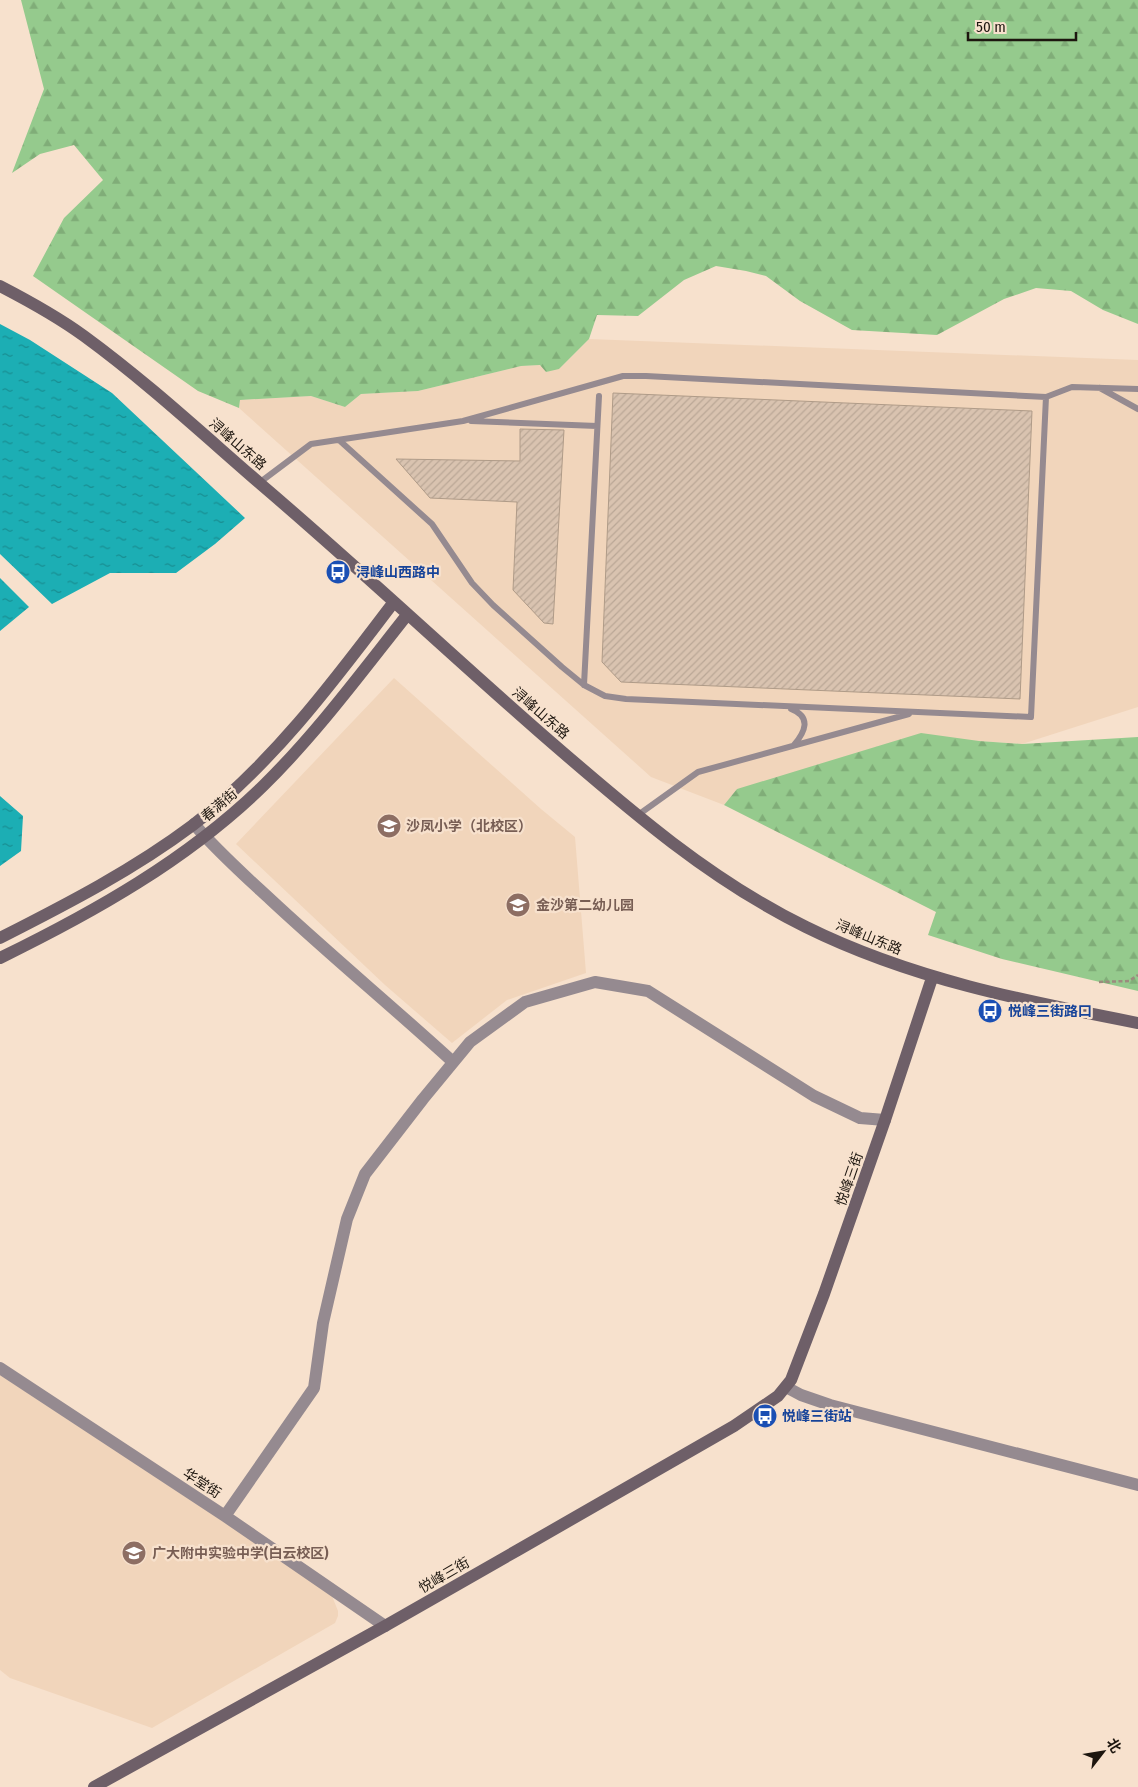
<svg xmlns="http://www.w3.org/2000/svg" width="1138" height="1787" font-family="'Fira Sans Condensed','Noto Sans SC',sans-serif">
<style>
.built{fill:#f1d5bb}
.forest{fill:url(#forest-firs)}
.water{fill:url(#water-ripples)}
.building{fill:url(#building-hatch);stroke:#af9b88}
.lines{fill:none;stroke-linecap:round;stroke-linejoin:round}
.path{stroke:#9b8b7d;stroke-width:2.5;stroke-dasharray:4 2.5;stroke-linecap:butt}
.lane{stroke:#958a90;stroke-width:6}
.street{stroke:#958a90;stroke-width:12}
.secondary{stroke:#6e5f68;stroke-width:12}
.labels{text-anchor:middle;stroke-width:4.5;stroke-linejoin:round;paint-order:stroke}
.street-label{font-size:14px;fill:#1d160f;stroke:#f7e1cd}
.transit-label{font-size:14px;font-weight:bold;fill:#164399;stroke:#f7e1cd;text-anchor:start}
.education-label{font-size:14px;font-weight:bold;fill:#785e54;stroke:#f7e1cd;text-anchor:start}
</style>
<defs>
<pattern id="forest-firs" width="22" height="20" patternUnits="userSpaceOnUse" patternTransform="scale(1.25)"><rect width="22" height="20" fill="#95ca8d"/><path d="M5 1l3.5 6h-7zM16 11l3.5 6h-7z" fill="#80ad78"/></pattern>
<pattern id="water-ripples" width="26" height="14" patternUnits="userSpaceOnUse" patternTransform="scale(1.25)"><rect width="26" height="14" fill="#1caeb4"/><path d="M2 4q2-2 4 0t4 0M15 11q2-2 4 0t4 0" fill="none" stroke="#188d91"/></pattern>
<pattern id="building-hatch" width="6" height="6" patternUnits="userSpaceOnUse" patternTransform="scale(1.25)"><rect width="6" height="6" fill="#d9c3b0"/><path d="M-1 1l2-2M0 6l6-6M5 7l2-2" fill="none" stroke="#baa796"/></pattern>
</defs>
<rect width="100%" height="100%" fill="#f7e1cd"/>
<path class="built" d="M589,339l549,21v347l-116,37 -43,-3 -242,48 -13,16 -73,-28 -412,-369 1,-8 71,-4 34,11 16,-13 57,-3 103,-25 19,-1 19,4z
M394,678l147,131 34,28 11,136 -79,27 -55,43 -67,-58 -149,-141z
M0,1375l224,147 108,74 6,15v5l-3,7 -183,105 -142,-50 -10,-8z"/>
<path class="forest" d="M21,0h1117v324l-35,-14 -32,-19 -35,-3 -32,11 -67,36 -85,-5 -52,-29 -34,-25 -20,-5 -30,-5 -32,14 -46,36 -41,-1 -8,24 -30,30 -13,3 -6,-7 -19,1 -103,25 -57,3 -16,13 -34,-11 -71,4 -1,8 -41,-17 -165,-115 31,-58 39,-38 -29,-35 -34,9 -28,19 32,-84z
M921,733l58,8 43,3 116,-7v254l-136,-32 -74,-24 8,-23 -212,-107 13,-16z"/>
<path class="water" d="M0,324l30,16 82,53 133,125 -30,26 -39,29h-66l-58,31 -52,-50z
M0,578l29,29 -29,24z
M0,796l23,20 -2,35 -21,15z"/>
<path class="building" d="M613,393l419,18 -12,288 -399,-17 -19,-20z
M520,429l44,1 -11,194 -9,-1 -31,-33 4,-88 -87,-4 -34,-39 124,2z"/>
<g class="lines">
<path class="path" d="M1099,982l30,-1 9,-6"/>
<path class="lane" d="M1100,388l38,21
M1046,397l26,-10 66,2
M471,421l126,5
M259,483l52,-39 152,-23 160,-45h23l400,21 -15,320 -405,-18 -21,-3 -21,-11 -22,-18 -69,-62 -21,-22 -40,-59 -93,-84
M584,685l15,-289
M791,709c21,8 14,23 3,36
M638,815l60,-43 211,-58"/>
<path class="street" d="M194,824c23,27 50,51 76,75 60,56 123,108 183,163
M0,1368l225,148 160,110
M786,1387l15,8 29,10 308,80
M225,1516l89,-128 9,-65 24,-104 18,-45 58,-75 47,-57 55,-40 70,-20 53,9 166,105 46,22 25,2"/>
<path class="secondary" d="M0,286c29,15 58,31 84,50 63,46 121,100 180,151 95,81 186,167 280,249 82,71 164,143 262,191 105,52 218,74 332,96
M0,938c67,-34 133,-68 193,-113 79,-61 141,-144 200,-222
M0,958c94,-46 187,-98 263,-172 53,-52 98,-113 144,-171
M94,1787l291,-161 133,-76 216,-124 44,-30 13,-16 33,-86 61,-174 47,-142"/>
</g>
<defs>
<symbol id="bus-disc" viewBox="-11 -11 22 22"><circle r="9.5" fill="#1a4fb4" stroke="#f7e1cd"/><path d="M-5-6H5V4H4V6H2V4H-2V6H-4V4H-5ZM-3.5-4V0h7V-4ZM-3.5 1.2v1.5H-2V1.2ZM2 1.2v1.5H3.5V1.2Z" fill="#fff"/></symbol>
<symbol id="school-disc" viewBox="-11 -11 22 22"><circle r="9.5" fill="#8d6e63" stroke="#f7e1cd"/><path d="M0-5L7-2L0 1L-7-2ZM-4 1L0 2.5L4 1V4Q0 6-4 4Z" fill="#fff"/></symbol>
</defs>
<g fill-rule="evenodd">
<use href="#bus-disc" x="324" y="558" width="28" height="28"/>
<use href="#school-disc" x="375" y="812" width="28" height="28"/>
<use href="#school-disc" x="504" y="891" width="28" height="28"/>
<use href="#bus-disc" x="976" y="997" width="28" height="28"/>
<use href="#bus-disc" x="751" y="1402" width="28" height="28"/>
<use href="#school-disc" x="120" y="1539" width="28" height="28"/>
</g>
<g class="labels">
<g class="street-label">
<text transform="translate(238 444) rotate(41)" y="5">浔峰山东路</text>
<text transform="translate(541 713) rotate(41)" y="5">浔峰山东路</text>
<text transform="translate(219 805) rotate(-40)" y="5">春满街</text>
<text transform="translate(869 937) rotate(22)" y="5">浔峰山东路</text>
<text transform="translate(849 1179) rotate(-71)" y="5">悦峰三街</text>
<text transform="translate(202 1483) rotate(33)" y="5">华堂街</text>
<text transform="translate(444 1575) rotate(-30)" y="5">悦峰三街</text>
</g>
<g class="transit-label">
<text x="356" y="577">浔峰山西路中</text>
<text x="1008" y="1016">悦峰三街路口</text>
<text x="782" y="1421">悦峰三街站</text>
</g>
<g class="education-label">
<text x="406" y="831">沙凤小学（北校区）</text>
<text x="536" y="910">金沙第二幼儿园</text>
<text x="152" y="1558">广大附中实验中学(白云校区)</text>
</g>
</g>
<g transform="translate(1103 1752) rotate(59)" stroke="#f7e1cd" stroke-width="4" paint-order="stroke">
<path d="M0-4L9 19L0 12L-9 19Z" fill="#1d160f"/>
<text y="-8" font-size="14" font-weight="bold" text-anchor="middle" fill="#1d160f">北</text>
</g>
<path d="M968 32v8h108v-8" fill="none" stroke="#1d160f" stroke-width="2.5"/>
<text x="976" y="32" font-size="15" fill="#1d160f" stroke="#f7e1cd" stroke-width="4" paint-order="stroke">50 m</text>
</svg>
